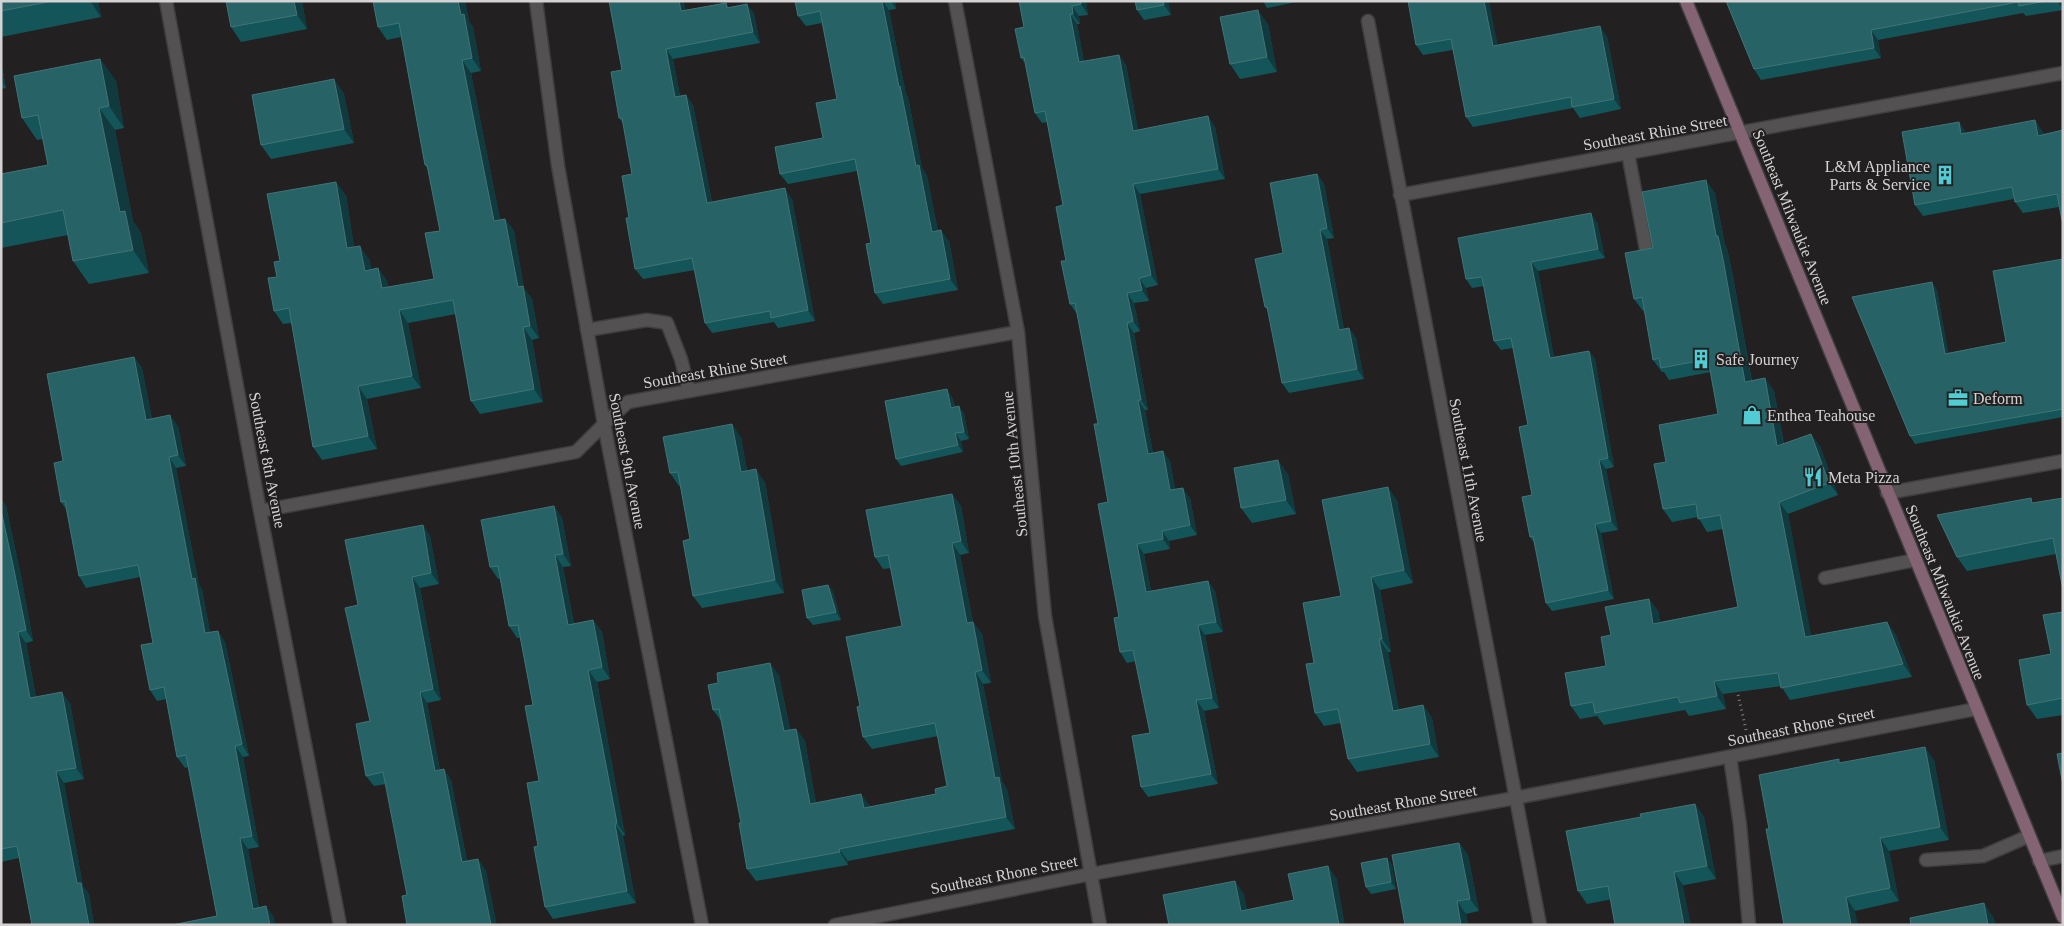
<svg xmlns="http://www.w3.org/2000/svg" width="2064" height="926" font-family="Georgia,serif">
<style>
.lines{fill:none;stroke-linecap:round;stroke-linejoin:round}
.service-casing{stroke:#403d3e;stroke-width:15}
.minor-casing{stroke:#403d3e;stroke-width:15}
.secondary-casing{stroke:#403d3e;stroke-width:15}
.path{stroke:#7f7d7e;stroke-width:3;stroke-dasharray:1 4;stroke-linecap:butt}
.service{stroke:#545152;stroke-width:12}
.minor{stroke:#545152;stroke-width:12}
.secondary{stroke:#846473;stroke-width:12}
.wall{fill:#135559}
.shaded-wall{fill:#103a3d}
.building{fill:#276366;stroke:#427477}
.labels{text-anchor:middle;stroke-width:4;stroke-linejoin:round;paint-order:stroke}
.street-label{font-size:16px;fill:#d4d2d3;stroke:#222021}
.poi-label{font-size:16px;fill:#d4d2d3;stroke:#222021;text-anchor:start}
</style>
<rect width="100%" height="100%" fill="#222021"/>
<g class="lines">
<defs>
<path id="service" d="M1628,153l18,96
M587,330l60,-10 20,3 14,36 8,32
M1825,578l90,-18
M1730,757l10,68 9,100
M1926,860l57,-4 46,-20"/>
<path id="minor" d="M166,1l94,510 80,414
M536,1l22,165 46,258 98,501
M955,1l63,331 27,284 55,309
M1368,21l172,904
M1400,195l663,-122
M1887,493l176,-32
M260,511l316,-59 28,-28 24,-22 390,-70
M2039,861l24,-5
M835,925l256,-51 424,-76 461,-89"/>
<path id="secondary" d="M1686,1l377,916"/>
</defs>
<use href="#service" class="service-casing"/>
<use href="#minor" class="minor-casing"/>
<use href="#secondary" class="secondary-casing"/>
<path class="path" d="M1737,690l9,40"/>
<use href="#service" class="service"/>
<use href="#minor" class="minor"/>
<use href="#secondary" class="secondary"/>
</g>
<path class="wall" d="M1,1h97l3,16 -100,20z
M302,1l5,28 -66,13 -10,-15z
M373,1h92l4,20 4,6 8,44 -10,2 29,146h5l9,12 10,57 8,11 7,39 -7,2 11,62 -63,12 -9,-13 -15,-87 -48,9 13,65 -54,11 10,50 -55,11 -9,-13 -21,-124 -9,1 -9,-13 3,-34 3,-16 66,-66 8,52 15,12 2,10 7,-1 9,13 1,6 46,-8 6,-48 -11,-60 -4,-6 -24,-128 -14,3 -9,-13z
M795,1h100l1,8 -7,1 17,84 2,3 14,71 5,8 11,55 11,10 9,49 -75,14 -8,-11 -4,-50 -14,-72 -69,13 -8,-10 43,-36 14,-39 -15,-76 -16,3 -8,-10z
M1019,1h67l2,14 -9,1 1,8h-3l7,38 35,-7 7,10 12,65 70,-14 7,11 10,52 -85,15 18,91 -12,3 3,13 -15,2 6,28 -6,2 14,77h-3l8,43 17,8 5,28 15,9 7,37 -28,6 1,8 -26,5 7,37 57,-10 7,10 8,41 -18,3 14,73 -15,3 14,73 -70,13 -7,-10 9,-54 -14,-72 -9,2 -7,-11 -1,-35 -11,-115 -10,-78 -21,-110 -7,-10 -4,-43 -3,-56 -16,-83 -5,1 -7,-10 -10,-50 -4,-5 3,-31z
M1168,1l3,14 -27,5 -7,-10z
M1263,1h38l-34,7z
M1408,1l90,44 109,-9 14,73 -41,9 -7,-10 -100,19 -7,-10 -13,-67 -30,5 -7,-10z
M1726,1h337v2h-1l1,7 -37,6 -3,-3 -145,27 3,18 -120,22 -7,-11z
M726,3l3,5 18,-4 7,10 6,29 -87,16 7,37 6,-1 7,10 19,97 80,-3 23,122 -37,7 -4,-6 -62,11 -7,-10 -10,-53 -52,9 -8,-10 -6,-51 3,-44 -9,-51 -4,-5 3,-48 64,-60z
M1268,24l9,48 -37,7 -10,-15z
M100,59l16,22 8,47 -9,2 18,91 8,12 8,40 -60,11 -16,-23 -5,-26 -67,13v-74l47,-9 -5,-26 -6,1 -15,-22z
M1,62l5,26 -5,1z
M334,79l10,15 10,49 -83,16 -10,-14z
M1959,122l7,11 77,-1 1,2 19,-4v92l-4,-15 -36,6 -8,-11 -1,-3 -91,17 -8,-11z
M1317,174l7,10 10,54 -7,1 17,90 5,-1 7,10 8,41 -75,14 -7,-10 -13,-71 -4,-5 18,-54z
M1715,193l10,52 2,4 5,22 20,110 13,-3 9,13 10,53 36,2 18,49 -50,19 23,122 76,-14 9,13 16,42 -122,23 -9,-14 -58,8 3,15 -37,7 -4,-6 -81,15 -7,-9 -17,3 -9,-13 35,-40 5,-31 38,-36 9,12 2,11 78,-15 -15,-78 -16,3 -9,-15 -26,5 -9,-13 3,-47 52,-48 -7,-42 -42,8 -5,-8h-2l-9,-12 -8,-49h-2l-9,-12 19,-51z
M1597,222l8,36 -67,13 16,86 35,-6 6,8 19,108 -8,2 12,61 -17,3 13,66 -62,12 -6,-8 -11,-59 -5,-7 2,-42 -4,-70 -15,-77 -12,2 -7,-9 -10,-55 -12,2 -6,-9z
M2063,259v158l-148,27 -5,-8 27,-146 11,63 58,-11z
M134,357l8,11 10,51 26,7 8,40 -10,2 23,117 3,4 8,43 8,-1 7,11 24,114 -6,1 16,90 -11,2 11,59 15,9 -57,-1 -29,-149 -3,1 -8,-11 -11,-58 -9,2 -7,-11 3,-47 -13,-66 -54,11 -7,-12 -13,-67 -5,-7 2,-41z
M952,397l3,10 4,-1 5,8 5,25 -8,2 2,11 -62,14 -5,-7z
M741,437l6,34 18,11 19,111 -82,15 -9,-12 -3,-57 -10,-53h-1l-9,-13z
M1288,474l8,40 -44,9 -11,-15z
M952,494l9,12 8,47 -9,2 13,67 9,12 9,49 -8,1 19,97 5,8 8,40 -167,32v4l-92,16 -9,-12 -6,-46 -20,-102 -8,-11 66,-35 11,55 6,-1 9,12 11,62 45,-9 9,13 66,-13 11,-8 -9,-50 -66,13 -9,-12 -3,-31 42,-80 -11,-58 -8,1 -8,-12z
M2063,498l-7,56 -89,17 -10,-14 77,-54z
M1,499l5,7 15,70 12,65 -7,2 10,54 34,6 14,76 -20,4 19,103 6,8 5,31h-62l-13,-67 -18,4z
M1397,500l16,83 -33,7 11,62h-3l11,58 24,-5 9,13 7,39 -82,15 -9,-13 -7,-36 -17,3 -9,-13 26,-117z
M554,506l8,12 9,48 -8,1 11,57 19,-4 9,12 8,47 -13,3 28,153 -2,1 13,67 -83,16 -8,-12 -7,-61 1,-65 -6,-76 -13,-67h-3l-8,-12 -9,-47h-2l-8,-12z
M423,525l7,11 9,48 -19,4 21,112 -14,3 13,67 4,-1 7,11 16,81 19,9 -79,25 -21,-111 -12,2 -8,-10 4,-55 -12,-116z
M828,585l5,7 8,28 -28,5 -6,-7z
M2063,612v103l-26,4 -10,-14 24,-51z
M1934,760l15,80 -60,11 10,50 -44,10 -86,-82 72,-67z
M1695,804l9,13 12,62 -129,25 -9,-13 63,-74z
M1459,843l9,12 11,56 -13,3 2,11h-63z
M1387,858l5,7 4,24 -25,5 -5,-7z"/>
<path class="shaded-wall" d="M90,1h8l3,16z
M294,1h8l5,28 -10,-14z
M458,1h7l4,20 4,6 8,44 -9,-13 -11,-43z
M679,1h5l4,21 -7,-11z
M882,1h1l6,9 17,84 2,3 14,71 5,8 13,66 -8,-10 -16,-66 -17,-79z
M891,1h4l1,8z
M1081,1h5l2,14 -7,-11z
M1163,1h5l3,14 -7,-10z
M1484,1h5l11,55 -7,-10z
M2057,1h4l1,2 1,6z
M747,4l7,10 6,29 -7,-11z
M1072,6l7,10 1,8 -7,-10z
M1258,10l10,14 9,48 -10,-15z
M1070,14l7,10 9,49 -7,-11z
M1600,26l7,10 14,73 -7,-10z
M1871,30l7,10 3,18 -7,-10z
M666,49l7,10 9,48 -7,-10z
M1119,55l7,10 14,76 -7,-10z
M100,59l16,22 8,47 -15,-22z
M462,60l9,13 32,161 -9,-13z
M1,62l5,26 -5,-8z
M334,79l10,15 10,49 -10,-14z
M686,95l7,10 21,108 -7,-10z
M99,108l16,22 18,91 8,12 8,40 -16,-23 -13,-38z
M1208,116l7,11 10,52 -7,-10z
M2035,120l8,12 3,15 -8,-11z
M1959,122l8,12h-6z
M1317,174l7,10 10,54 -7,-10z
M1706,180l9,13 10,52 2,4 5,22 22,124 -9,-13z
M336,182l10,13 10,66 -9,-13z
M1133,184l7,10 18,91 -7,-10z
M785,188l7,11 23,122 -7,-11z
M1591,213l6,9 8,36 -7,-9z
M505,219l9,12 10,57 8,11 7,39 -9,-12 -12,-39z
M941,230l8,11 9,49 -8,-11z
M1320,230l7,9 19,101 -7,-10z
M360,246l9,13 5,25 -9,-13z
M1531,262l7,9 18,96 -6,-9z
M378,268l9,13 4,20 -9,-13z
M1139,278l7,10 3,13 -7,-11z
M1932,282l5,8 13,71 -5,-7z
M1127,293l7,10 6,28 -7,-10z
M399,310l9,13 13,65 -9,-12z
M1127,323l7,10 14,77 -7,-10z
M523,327l9,13 11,62 -9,-13z
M1349,328l7,10 8,41 -7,-10z
M1589,351l6,8 19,108 -6,-9z
M134,357l8,11 12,63 -8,-11z
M1765,378l9,13 12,67 -9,-12z
M358,386l9,13 10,50 -9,-13z
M947,389l5,8 4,18 -5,-7z
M1138,400l7,10 10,54 -7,-10z
M959,406l5,8 5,25 -5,-7z
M170,415l8,11 8,40 -8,-11z
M732,424l9,13 9,48 -9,-13z
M955,433l6,8 2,11 -5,-7z
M1811,434l9,12 18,49 -9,-12z
M1163,451l7,10 7,39 -7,-10z
M169,457l7,11 23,117 3,4 10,55 -7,-11 -13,-54z
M1278,460l10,14 8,40 -10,-14z
M1599,460l7,9 12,61 -7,-9z
M756,469l9,13 19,111 -9,-13z
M1388,487l9,13 16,83 -9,-13z
M1183,488l7,10 7,37 -7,-10z
M952,494l9,12 8,47 -8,-12z
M1,499l5,7 15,70 12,65 -7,-11 -25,-120z
M1779,502l9,12 26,136 -9,-13z
M554,506l8,12 9,48 -8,-12z
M1595,524l6,9 13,66 -6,-9z
M423,525l7,11 9,48 -8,-11z
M1162,531l7,10 1,8 -7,-10z
M952,543l8,12 14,72 -1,-5 9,12 9,49 -9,-13 -15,-47z
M1137,544l7,10 9,48 -7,-10z
M555,555l8,12 13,70 -8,-12z
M412,577l8,11 21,112 -8,-11z
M1371,577l9,13 11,62 -9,-13z
M1208,581l7,10 8,41 -7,-10z
M828,585l5,7 8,28 -5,-8z
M1649,599l9,12 4,25 -9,-12z
M593,620l9,12 8,47 -8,-12z
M1887,622l9,13 16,42 -9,-13z
M1198,625l7,10 14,73 -7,-10z
M218,631l7,11 24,114 -7,-12z
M18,632l8,11 12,66 -8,-11z
M1379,639l9,13 14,72 -9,-13z
M770,663l9,12 13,68 -8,-12z
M588,670l9,12 28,153 -8,-12z
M975,672l8,12 19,97 5,8 8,40 -9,-12 -11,-39z
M1714,681l9,13 3,15 -9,-13z
M62,692l8,11 14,76 -8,-11z
M420,692l7,11 15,79 -7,-11z
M1196,700l8,11 14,73 -7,-10z
M1423,705l9,13 7,39 -9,-13z
M796,729l9,12 13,75 -8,-12z
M235,746l8,11 16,90 -7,-11z
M1925,747l9,13 15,80 -9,-13z
M444,769l7,11 18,93 -7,-11z
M56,771l8,12 19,103 6,8 5,31h-5l-12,-42z
M861,794l9,12 2,14 -8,-12z
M1695,804l9,13 12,62 -9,-13z
M615,824l8,12 13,67 -9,-12z
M240,838l8,11 13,71 -8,-11z
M1880,838l9,13 10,50 -9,-13z
M1459,843l9,12 11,56 -9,-12z
M839,849l9,12v4l-8,-13z
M1387,858l5,7 4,24 -5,-7z
M478,859l8,11 11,55h-6z
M1328,866l9,13 8,46h-6z
M1674,872l9,13 8,40h-7z
M1235,881l9,13 6,29 -9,-12z
M1846,897l9,14 3,14h-7z
M1457,901l9,13 2,11h-7z
M1984,903l10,15 2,7h-8z
M266,906l8,11 1,8h-5z"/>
<path class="building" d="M1,1h52l-52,10z
M226,1h68l3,14 -66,12z
M373,1h85l3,14 3,-1 8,44 -10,2 32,161 11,-2 13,68 5,-1 7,40 -7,1 11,62 -63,12 -18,-101 -54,10 13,66 -54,10 10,50 -55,11 -24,-139 -15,3 -6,-33 9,-1 -3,-15 6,-1 -13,-67 69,-12 11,66 13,-2 5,25 13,-3 4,20 52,-9 -9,-46 15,-2 -13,-66h-2l-26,-142 -21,4z
M609,1h70l2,10 45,-8 1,5 20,-4 6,28 -87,17 9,48 11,-2 21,108 78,-15 23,122 -37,8 -1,-7 -65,12 -13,-65 -57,11 -9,-51h3l-7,-42 10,-2 -10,-56h-3l-8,-46 11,-2z
M795,1h87l17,86 1,-1 16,80 3,-1 13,67 9,-2 9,49 -75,14 -9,-49 5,-1 -16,-84 -75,15 -5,-27 48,-9 -7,-35 21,-4 -17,-88 -22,5z
M1019,1h62v3l-9,2 1,8h-3l9,48 40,-7 14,76 75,-15 10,53 -85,15 18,91 -12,3 3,12 -15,3 6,28 -6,2 14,77h-3l10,54 15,-3 7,39 13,-2 7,37 -28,6 1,8 -26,5 9,48 62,-11 8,41 -18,3 14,73 -16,2 15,74 -70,13 -9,-51 18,-3 -17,-83 -13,2 -6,-34 5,-1 -21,-113 10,-2 -14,-78h4l-23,-121 -5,1 -9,-43h5l-10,-54 7,-2 -18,-94 -10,2 -11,-56 -3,1 -6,-29 9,-2z
M1135,1h28l1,4 -27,5z
M1408,1h76l9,45 107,-20 14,73 -42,8 -1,-10 -105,20 -15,-78 -35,6z
M1726,1h321l-28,5 -1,-4 -147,28 3,18 -120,21z
M1258,10l9,47 -37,7 -10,-47z
M100,59l9,47 -10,2 21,104 5,-1 8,39 -60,11 -10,-51 -62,13v-49l47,-9 -10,-50 -16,3 -8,-42z
M334,79l10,50 -83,16 -9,-50z
M2035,120l3,16 25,-6v91h-1l-5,-27 -42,8 -3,-15 -97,18 -13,-73 57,-10 2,12z
M1317,174l10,54 -7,2 19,100 10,-2 8,41 -75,14 -15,-76h-2l-10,-48 28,-6 -13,-70z
M1706,180l10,56h2l5,23 22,123 20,-4 12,68 34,-12 18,49 -50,19 26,135 82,-15 16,42 -122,24 -3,-15 -64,8 3,15 -37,7 -2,-6 -83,16 -2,-11 -22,4 -6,-33 41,-7 -5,-29 10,-2 -6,-28 44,-8 4,25 85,-17 -18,-92 -22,4 -2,-15 -33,5 -9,-45 12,-2 -7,-37 59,-11 -10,-55 -47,9 -2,-10 -6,2 -11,-63 -8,2 -9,-46 28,-5 -11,-56z
M1591,213l7,36 -67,13 19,96 39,-7 19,107 -9,2 12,61 -16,3 13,66 -62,13 -13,-67 -3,1 -8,-40 10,-2 -13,-68 9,-2 -17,-87 -17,3 -12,-64 -16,2 -8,-41z
M2063,259v150l-153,27 -58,-139 80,-15 13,72 61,-12 -13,-71z
M134,357l12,63 24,-5 8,40 -9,2 23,122 3,-1 10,55 13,-2 24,113 -7,2 17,90 -12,2 13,71 13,-3 4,19h-98l45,-9 -31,-161 -9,2 -13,-70 -14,3 -9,-45 12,-2 -15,-78 -59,11 -14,-75 -4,1 -7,-39 9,-2 -16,-87z
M947,389l4,19 8,-2 5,26 -9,1 3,12 -62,14 -11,-58z
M732,424l9,48 15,-3 19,111 -82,16 -10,-55 7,-2 -12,-67 -8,1 -7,-36z
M1278,460l8,40 -45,8 -7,-40z
M1388,487l16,83 -33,7 11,62h-3l14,72 30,-6 7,39 -82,15 -10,-50 -23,4 -9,-49 8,-1 -11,-60 38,-7 -19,-96z
M952,494l9,47 -9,2 15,80 6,-1 9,48 -7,2 20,106 4,-1 7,40 -167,32 1,3 -93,17 -8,-46h2l-22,-114 -6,1 -5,-25 10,-2 -1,-10 53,-10 14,68 12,-2 14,75 51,-10 3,14 72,-14 -1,-5 12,-3 -12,-63 -72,14 -6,-30 3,-1 -14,-69 56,-11 -14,-71 -13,2 -9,-47z
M2031,498l1,5 31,-5v92l-10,-52 -96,19 -20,-42z
M554,506l9,48 -8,1 13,70 25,-5 9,47 -14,3 29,153 -2,1 12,67 -82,16 -11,-60 4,-1 -11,-63 12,-2 -14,-75 8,-1 -15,-80 -9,1 -11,-60 -8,1 -9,-47z
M1,510l12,55 13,65 -8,2 12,66 32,-6 14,76 -20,3 21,112h4l8,42h-57l-15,-79 -16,3z
M423,525l8,48 -19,4 21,112 -13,3 15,79 9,-2 18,93 16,-3 13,66h-84l-5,-29 5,-1 -24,-123 -17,4 -10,-52 14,-3 -25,-113 13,-3 -13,-65z
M828,585l8,27 -29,6 -5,-28z
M2063,612v86l-36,7 -8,-45 32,-6 -8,-39z
M1925,747l15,80 -60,11 10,50 -44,9 5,28h-67l-18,-96h3l-10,-54 80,-16v4z
M2063,753v32l-6,-31z
M1695,804l12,62 -33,6 10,53h-69l-7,-39 -30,5 -12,-60 75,-14 -1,-3z
M1459,843l11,56 -13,2 4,24h-56l-13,-70z
M1387,858l4,24 -25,5 -5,-24z
M1328,866l11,59h-170l-6,-30 72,-14 6,30 53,-11 -6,-26z
M1984,903l4,22h-77l-1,-7z"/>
<defs>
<symbol id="building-bare" viewBox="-9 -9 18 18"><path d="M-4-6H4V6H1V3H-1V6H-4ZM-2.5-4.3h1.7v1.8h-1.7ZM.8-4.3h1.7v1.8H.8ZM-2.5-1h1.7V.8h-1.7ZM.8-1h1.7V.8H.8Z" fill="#51ccd3" stroke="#222021" stroke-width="2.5" paint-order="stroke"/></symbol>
<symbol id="office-bare" viewBox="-9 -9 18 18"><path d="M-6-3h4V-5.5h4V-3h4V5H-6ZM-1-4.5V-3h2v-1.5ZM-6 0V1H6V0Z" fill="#51ccd3" stroke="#222021" stroke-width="2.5" paint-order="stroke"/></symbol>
<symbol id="shop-bare" viewBox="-9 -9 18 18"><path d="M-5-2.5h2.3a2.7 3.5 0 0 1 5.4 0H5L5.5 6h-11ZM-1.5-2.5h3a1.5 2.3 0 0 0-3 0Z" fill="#51ccd3" stroke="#222021" stroke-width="2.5" paint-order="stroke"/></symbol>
<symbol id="restaurant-bare" viewBox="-9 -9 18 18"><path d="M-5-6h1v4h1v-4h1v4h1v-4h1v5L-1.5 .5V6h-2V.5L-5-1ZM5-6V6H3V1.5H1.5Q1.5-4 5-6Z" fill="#51ccd3" stroke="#222021" stroke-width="2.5" paint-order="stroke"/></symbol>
</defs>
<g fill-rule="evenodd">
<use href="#building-bare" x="1931" y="161" width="28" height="28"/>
<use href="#building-bare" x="1687" y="345" width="28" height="28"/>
<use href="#office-bare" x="1944" y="384" width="28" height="28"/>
<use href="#shop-bare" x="1738" y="401" width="28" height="28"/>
<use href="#restaurant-bare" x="1799" y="463" width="28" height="28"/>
</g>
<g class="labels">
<g class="street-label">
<text transform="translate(1655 132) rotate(-10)" y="6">Southeast Rhine Street</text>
<text transform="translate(1793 217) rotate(68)" y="6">Southeast Milwaukie Avenue</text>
<text transform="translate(715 370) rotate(-10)" y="6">Southeast Rhine Street</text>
<text transform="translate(268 460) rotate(79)" y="6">Southeast 8th Avenue</text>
<text transform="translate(628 461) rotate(79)" y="6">Southeast 9th Avenue</text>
<text transform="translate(1014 464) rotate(-96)" y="6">Southeast 10th Avenue</text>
<text transform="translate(1469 470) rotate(79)" y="6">Southeast 11th Avenue</text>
<text transform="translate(1946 592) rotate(68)" y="6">Southeast Milwaukie Avenue</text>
<text transform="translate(1801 726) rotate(-11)" y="6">Southeast Rhone Street</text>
<text transform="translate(1403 802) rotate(-10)" y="6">Southeast Rhone Street</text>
<text transform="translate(1004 874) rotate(-11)" y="6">Southeast Rhone Street</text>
</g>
<g class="poi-label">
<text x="1930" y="172" text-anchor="end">L&amp;M Appliance<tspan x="1930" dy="18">Parts &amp; Service</tspan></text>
<text x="1716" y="365">Safe Journey</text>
<text x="1973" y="404">Deform</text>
<text x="1767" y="421">Enthea Teahouse</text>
<text x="1828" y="483">Meta Pizza</text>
</g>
</g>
<rect width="2064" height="926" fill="none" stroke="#d4d2d3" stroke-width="5"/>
</svg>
